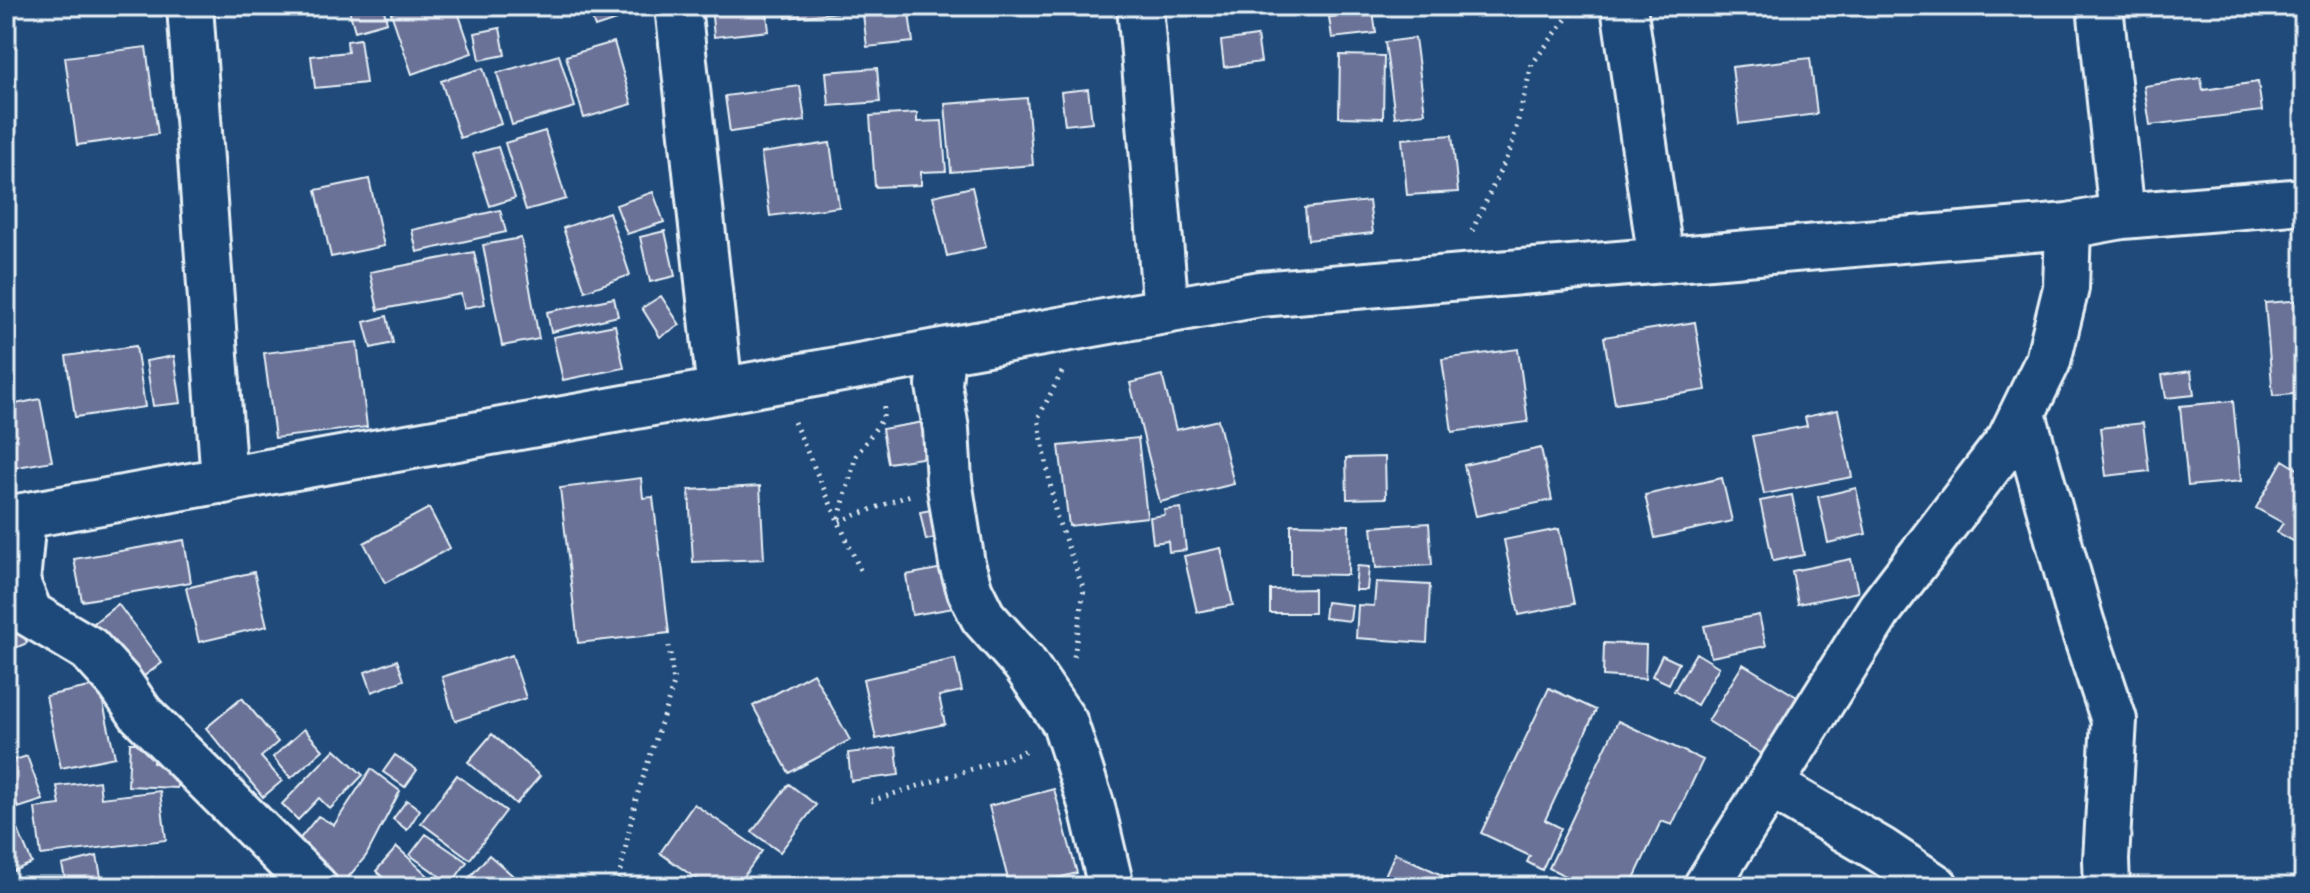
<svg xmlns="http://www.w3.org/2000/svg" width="2310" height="893" font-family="'Indie Flower',sans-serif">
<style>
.building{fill:#6a7298;stroke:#e8f1f8;stroke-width:2}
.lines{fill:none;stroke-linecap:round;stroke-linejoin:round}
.minor-casing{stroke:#e8f1f8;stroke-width:50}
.path{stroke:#e8f1f8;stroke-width:5;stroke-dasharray:2 6;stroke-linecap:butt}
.minor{stroke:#1f4a7a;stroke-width:44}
</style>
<rect width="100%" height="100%" fill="#1f4a7a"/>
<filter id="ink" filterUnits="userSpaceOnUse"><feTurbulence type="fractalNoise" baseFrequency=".0125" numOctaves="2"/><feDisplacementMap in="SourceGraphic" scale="16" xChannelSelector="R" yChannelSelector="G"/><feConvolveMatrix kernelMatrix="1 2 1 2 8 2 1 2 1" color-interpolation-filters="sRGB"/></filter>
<g filter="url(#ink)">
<path class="building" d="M348,6h35l4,16 -32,9z
M412,6h44l16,47 -60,21 -21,-61z
M587,6h37l4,10 -33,11z
M711,6h55l3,25 -55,6z
M785,6h64v5l-63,7z
M862,6h46l5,36 -46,5z
M1373,11l3,22 -44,5 -3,-21z
M500,28l5,27 -25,5 -5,-27z
M1257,36l4,26 -37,5 -3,-26z
M1415,38l10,75 -30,4 -10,-75z
M360,39l6,44 -51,5 -4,-32 37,-4 -1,-11z
M614,42l18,62 -48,14 -18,-62z
M146,47l12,87 -81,11 -12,-88z
M559,55l16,52 -63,18 -15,-52z
M1340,55l44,1 -1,62 -44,-1z
M1810,58l7,56 -78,10 -7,-57z
M483,68l18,56 -41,14 -19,-57z
M877,68l3,34 -51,4 -3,-34z
M2201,78l2,12 55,-8 4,29 -112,14 -6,-39z
M800,86l5,35 -75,11 -5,-36z
M1088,89l4,33 -27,3 -4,-33z
M1027,98l6,67 -82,7 -6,-68z
M917,113v9l25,-1 4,50 -25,1v13l-46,2 -5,-71z
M545,131l21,68 -40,11 -21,-67z
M1452,135l6,57 -51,3 -5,-56z
M830,143l9,64 -69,9 -9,-63z
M498,147l17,51 -25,8 -17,-52z
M369,179l15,67 -53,11 -15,-67z
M972,187l14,60 -39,9 -14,-60z
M653,192l11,30 -37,12 -11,-29z
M1369,201l4,32 -65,7 -3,-32z
M500,210l6,22 -89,20 -5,-22z
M609,212l21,63 -45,16 -22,-63z
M665,231l10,45 -25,6 -10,-45z
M521,238l18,101 -37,7 -19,-101z
M474,252l11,52 -21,4 -3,-14 -83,16 -8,-38z
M661,296l19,29 -20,12 -18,-29z
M614,298l4,18 -67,16 -4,-20z
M2304,300v93l-31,3 -8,-93z
M387,316l6,27 -22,5 -7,-26z
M1695,322l11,68 -91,14 -11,-67z
M615,325l9,43 -61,12 -10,-43z
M357,342l10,85 -92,11 -11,-85z
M136,346l9,61 -70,10 -9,-61z
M1518,349l10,73 -76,10 -10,-73z
M174,356l7,47 -28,3 -7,-45z
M2191,371l3,24 -28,3 -4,-23z
M1162,375l14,55 42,-10 16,64 -74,18 -30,-119z
M40,399l12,62 -46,8v-63z
M2233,401l8,80 -53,5 -8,-80z
M1838,410l14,67 -88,17 -12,-58 55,-10 -2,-9z
M936,420l6,35 -54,8 -6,-34z
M2143,423l6,48 -43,5 -6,-48z
M1138,438l9,79 -78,9 -10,-80z
M1541,448l11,52 -76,16 -12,-51z
M1385,457l1,41 -39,1 -1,-41z
M2283,460l21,13v74l-27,-15 6,-9 -27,-15z
M641,478l2,20 10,-1 16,136 -91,10 -18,-155z
M1722,478l10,43 -77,17 -10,-43z
M760,486l4,73 -71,3 -4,-72z
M1856,488l10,46 -38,9 -10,-46z
M1792,495l12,60 -31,6 -13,-60z
M947,507l5,27 -26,6 -6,-28z
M429,508l21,40 -65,35 -21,-40z
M1181,508l5,42 -17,2 -1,-11 -15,2 -3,-26 15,-2 -1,-5z
M1429,523l3,42 -56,3 -4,-41z
M1291,524l58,1 -1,50 -57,-1z
M1559,529l15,75 -55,11 -15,-75z
M184,540l7,42 -109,19 -8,-42z
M1221,548l12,57 -36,7 -13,-56z
M1851,559l7,33 -60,12 -6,-33z
M954,566l6,41 -48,8 -6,-40z
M1357,566l12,1 -2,23h-12z
M254,572l13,54 -68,16 -13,-54z
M1376,582l54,3 -3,58 -71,-5 2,-33 16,1z
M1314,589v24h-44v-23z
M6,592l21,51 -21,9z
M1326,602l26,3 -2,16 -26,-3z
M118,604l44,59 -25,18 -43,-58z
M1759,615l7,31 -55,11 -7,-31z
M1604,643l42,2 -1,34 -42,-3z
M1696,653l23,14 -22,38 -23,-14z
M512,655l14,43 -71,23 -13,-44z
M1662,655l17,8 -10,21 -17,-8z
M955,659l7,32 -23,5 6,28 -69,15 -13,-60z
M397,660l7,20 -32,12 -7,-20z
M1743,664l54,33 -35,57 -54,-33z
M813,673l37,67 -61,33 -36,-67z
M99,685l16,72 -54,11 -15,-72z
M1549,688l47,22 -51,110 16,8 -19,42 -15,-8 3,-6 -49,-23z
M242,698l36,44 -17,15 21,24 -19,16 -57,-69z
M1618,721l85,39 -31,65 -11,-4 -31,66h-42l-39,-19z
M304,729l19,21 -32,28 -18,-21z
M492,734l48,42 -24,28 -48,-42z
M130,743h24l-1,20 25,1 -1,24 -49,-2z
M896,747l3,28 -48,6 -3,-28z
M335,749l28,26 -33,34 -11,-11 -21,22 -16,-16z
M395,755l22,15 -12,17 -22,-15z
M27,756l16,44 -25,8 -12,-34v-11z
M371,769l29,22 -34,65 -25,30 -48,-39 25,-31 16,9z
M457,775l49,36 -36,48 -49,-36z
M99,781l2,17 59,-7 6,49 -125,15 -6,-47 25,-3 -3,-19z
M789,784l27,21 -36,47 -28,-20z
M1054,789l23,84 -53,14h-14l-21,-81z
M407,800l13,10 -13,20 -14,-11z
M694,804l68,47 -26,36h-28l-48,-34z
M18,830l14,33 -26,11v-39z
M426,834l41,28 -16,22 -41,-29z
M397,847l41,38 -3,2h-42l-17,-16z
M1395,853l64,30 -2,4h-77z
M489,855l37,32h-47l-10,-9z
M97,856l6,31h-36l-5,-22z
M152,877l16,10h-23z"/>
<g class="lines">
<defs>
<path id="minor" d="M190,6l34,475
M678,6l42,385
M1140,6l26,305
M1624,6l37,254
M2100,6l22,210
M942,352l-3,33 7,44 3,52 13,83 8,27 13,26 41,46 41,60 27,84 19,80
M2023,414l58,207 33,99 -8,140 1,27
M23,518l-6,64 13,32 59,35 30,33 22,32 174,173
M6,519l1254,-225 808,-68 54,-10 182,-15
M1770,785l111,65 55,37
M1706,887l174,-278 130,-170 38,-78 18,-73 2,-62"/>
</defs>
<use href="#minor" class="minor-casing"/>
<path class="path" d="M1472,231l39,-83 21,-84 44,-58
M1062,372l-24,46 18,97 28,75 -10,67
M884,407l-1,11 -27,38 -18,66 72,-27
M794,422l67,150
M871,801l148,-47 10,-6
M617,887l19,-88 38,-116 -5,-37"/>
<use href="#minor" class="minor"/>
</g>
</g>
<rect width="2310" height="893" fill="none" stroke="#1f4a7a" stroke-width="32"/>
<rect x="16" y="16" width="2278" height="861" fill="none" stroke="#e8f1f8" stroke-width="3" filter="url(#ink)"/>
</svg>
